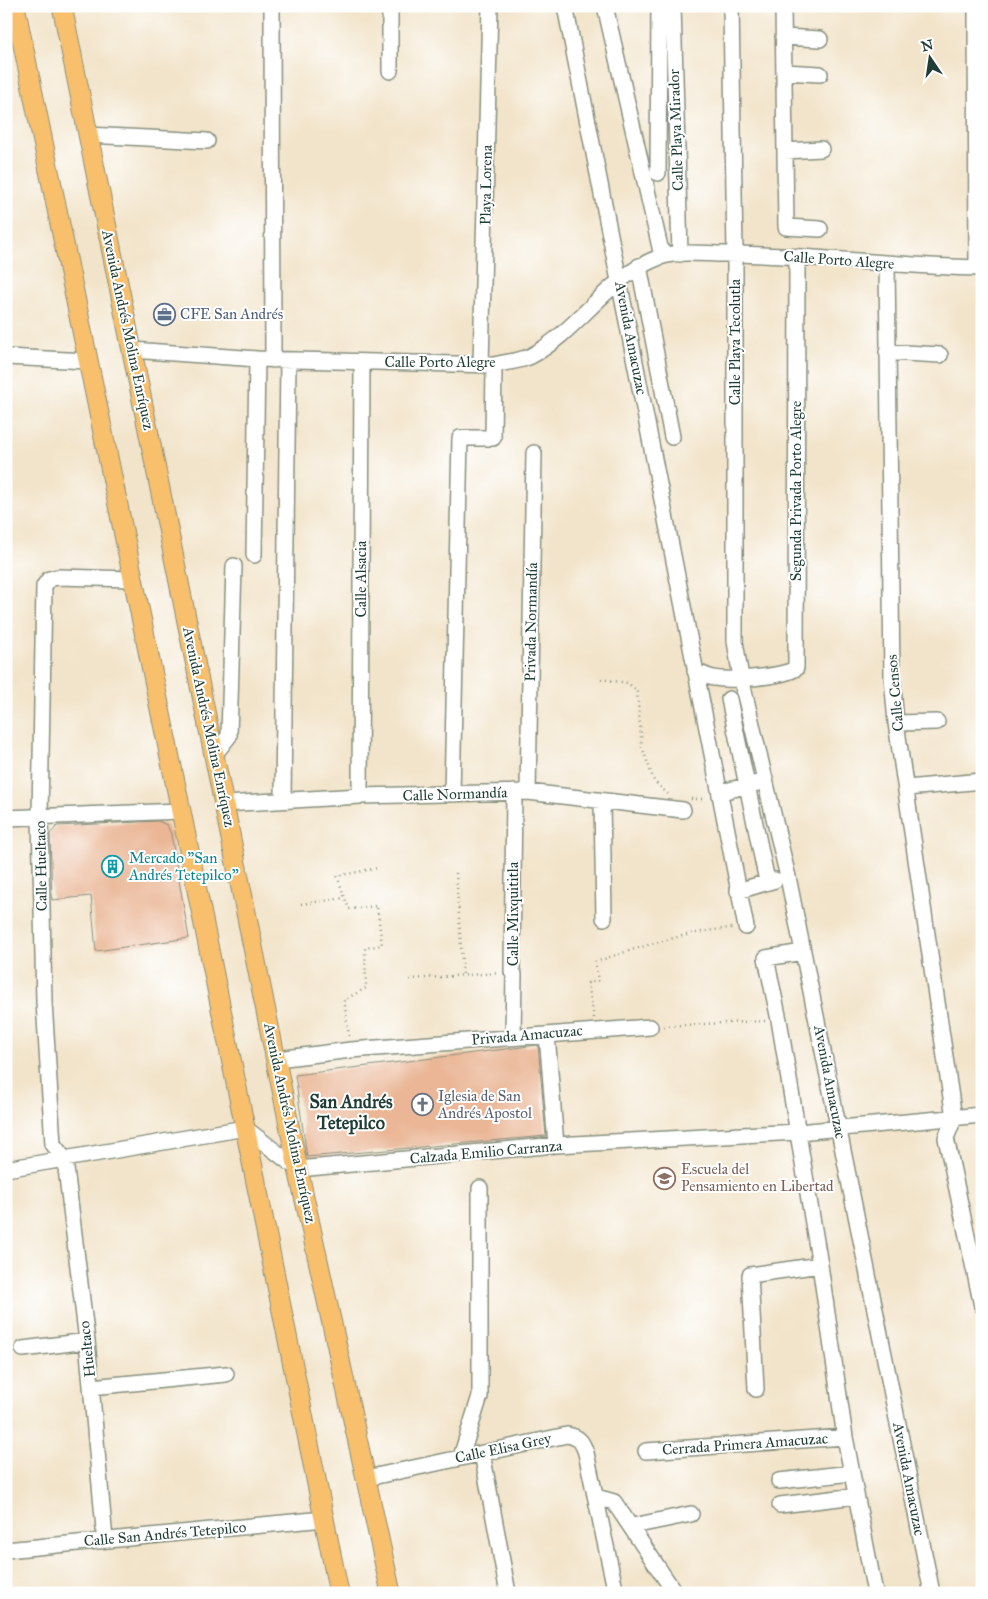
<svg xmlns="http://www.w3.org/2000/svg" width="988" height="1599" font-family="'IM FELL Great Primer',serif">
<style>
.building{fill:#eab695}
.lines{fill:none;stroke-linecap:round;stroke-linejoin:round}
.minor-casing{stroke:#88907f;stroke-width:18}
.major-casing{stroke:#88907f;stroke-width:21}
.path{stroke:#88907f;stroke-width:2.5;stroke-dasharray:1 4;stroke-linecap:butt}
.minor{stroke:#fff;stroke-width:15}
.major{stroke:#f8bf6c;stroke-width:19}
.labels{text-anchor:middle;stroke-width:4;stroke-linejoin:round;paint-order:stroke}
.street-label{font-size:15px;fill:#1f3d34;stroke:#fff}
.service-label{font-size:15px;fill:#4e5e75;stroke:#fff;text-anchor:start}
.culture-label{font-size:15px;fill:#0d838f;stroke:#fff;text-anchor:start}
.worship-label{font-size:15px;fill:#5b616d;stroke:#fff;text-anchor:start}
.education-label{font-size:15px;fill:#785e54;stroke:#fff;text-anchor:start}
.quarter-label{font-size:18px;font-weight:bold;fill:#1f3d34;stroke:#fff}
</style>
<rect width="100%" height="100%" fill="#fff"/>
<filter id="ink" filterUnits="userSpaceOnUse"><feTurbulence type="fractalNoise" baseFrequency=".02" numOctaves="2"/><feDisplacementMap in="SourceGraphic" scale="10" xChannelSelector="R" yChannelSelector="G"/><feConvolveMatrix kernelMatrix="1 2 1 2 8 2 1 2 1" color-interpolation-filters="sRGB"/></filter>
<filter id="wash" filterUnits="userSpaceOnUse"><feTurbulence type="fractalNoise" baseFrequency=".0096" numOctaves="4" result="noise"/><feDisplacementMap in="SourceGraphic" scale="20" xChannelSelector="R" yChannelSelector="G"/><feGaussianBlur stdDeviation="1.12" result="paint"/><feColorMatrix in="noise" values="0 0 0 0 0 0 0 0 0 0 0 0 0 0 0 0 0 1.4 0 .05"/><feComposite in="paint" operator="in"/></filter>
<g filter="url(#wash)">
<rect width="100%" height="100%" fill="#f2e4ca"/>
<g id="blocks">
<path class="building" d="M158,821l9,4 4,9 18,104 -93,13 -5,-55 -39,4 -2,-66 7,-8z
M538,1045l8,91 -239,21 -12,-82z"/>
</g>
</g>
<g filter="url(#ink)">
<use href="#blocks" fill-opacity="0" stroke="#88907f" stroke-width="1"/>
<g class="lines">
<defs>
<path id="minor" d="M272,6l1,354
M390,6v65
M565,6l181,921
M605,6l57,250
M673,6l7,248
M731,6l4,248v387l6,37 47,199 144,716
M783,6l3,221 34,2
M976,6l1,262
M783,37l37,2
M784,72l36,2
M87,135l120,6
M785,151l36,-2
M658,173l1,-167
M887,264l5,412 4,47 58,395 -8,20 36,168
M639,266l33,171
M132,350l125,9 237,6c12,-3 27,-4 37,-9 48,-26 77,-80 129,-99 19,-7 44,-3 64,-3 86,0 172,13 258,14
M887,352l53,3
M6,357l81,4
M481,364l9,-358
M254,555l3,-196
M695,671c6,2 12,6 19,7 16,3 70,-1 82,-10l1,-411
M729,699l38,182
M896,723l41,-1
M214,755l15,-19 5,-170
M907,788l75,-7
M528,792l6,-339
M721,792l37,-9
M452,794l8,-356h33l1,-73
M360,796l2,-434
M283,800l5,-440
M602,801l2,117
M225,804l135,-8 168,-4 155,18
M6,818l175,-7
M738,891l37,-11
M803,952l-37,6 13,62 41,245 25,172 30,156
M547,1035l9,110
M513,1037l1,-63 -2,-2 2,-180
M277,1059l74,-9 299,-23
M6,1169l239,-41 53,41 258,-24 242,-13 184,-17
M23,1349l64,-8
M91,1387l135,-13
M756,1389l-6,-114 70,-10
M646,1451l199,-14
M482,1453l26,140
M461,1457l19,-61v-208
M367,1478l200,-43c12,2 15,6 19,18l30,140
M779,1481l73,-8
M596,1497l18,5 61,91
M780,1505l76,-9
M633,1526l58,-12
M105,1540l-18,-199 -22,-181 -12,-16 -9,-142 -4,-185 4,-231 5,-7 9,-2 74,2
M6,1550l318,-31"/>
<path id="major" d="M15,6l166,805 158,782
M62,6l236,1163 93,424"/>
</defs>
<use href="#minor" class="minor-casing"/>
<use href="#major" class="major-casing"/>
<path class="path" d="M601,679l27,4 9,8 5,56 12,34 14,13
M691,799h15
M456,873l7,103
M301,904l43,-6
M410,979l88,-6
M594,1018l-6,-35 10,-2 -3,-19c45,-15 90,-30 137,-34
M664,1026l102,-5
M349,1036l-5,-36 22,-12 -1,-40 17,-3 -5,-39 -28,3 -12,-33 41,-8"/>
<use href="#minor" class="minor"/>
<use href="#major" class="major"/>
</g>
</g>
<defs>
<symbol id="office-ring" viewBox="-11 -11 22 22"><circle r="9.5" fill="#fff" stroke="#5c6f8a" stroke-width="1.5"/><path d="M-6-3h4V-5.5h4V-3h4V5H-6ZM-1-4.5V-3h2v-1.5ZM-6 0V1H6V0Z" fill="#5c6f8a"/></symbol>
<symbol id="building-ring" viewBox="-11 -11 22 22"><circle r="9.5" fill="#fff" stroke="#0f9aa8" stroke-width="1.5"/><path d="M-4-6H4V6H1V3H-1V6H-4ZM-2.5-4.3h1.7v1.8h-1.7ZM.8-4.3h1.7v1.8H.8ZM-2.5-1h1.7V.8h-1.7ZM.8-1h1.7V.8H.8Z" fill="#0f9aa8"/></symbol>
<symbol id="church-ring" viewBox="-11 -11 22 22"><circle r="9.5" fill="#fff" stroke="#6b7280" stroke-width="1.5"/><path d="M-1.2-6h2.4v3.5h3.3v2.4h-3.3V6h-2.4V-.1h-3.3v-2.4h3.3Z" fill="#6b7280"/></symbol>
<symbol id="school-ring" viewBox="-11 -11 22 22"><circle r="9.5" fill="#fff" stroke="#8d6e63" stroke-width="1.5"/><path d="M0-5L7-2L0 1L-7-2ZM-4 1L0 2.5L4 1V4Q0 6-4 4Z" fill="#8d6e63"/></symbol>
</defs>
<g fill-rule="evenodd">
<use href="#office-ring" x="152" y="302" width="25" height="25"/>
<use href="#building-ring" x="100" y="854" width="25" height="25"/>
<use href="#church-ring" x="410" y="1092" width="25" height="25"/>
<use href="#school-ring" x="652" y="1166" width="25" height="25"/>
</g>
<g class="labels">
<g class="street-label">
<text transform="translate(676 130) rotate(-92)" y="5">Calle Playa Mirador</text>
<text transform="translate(486 185) rotate(-89)" y="5">Playa Lorena</text>
<text transform="translate(839 260) rotate(4)" y="5">Calle Porto Alegre</text>
<text transform="translate(128 330) rotate(78)" y="5">Avenida Andrés Molina Enríquez</text>
<text transform="translate(631 338) rotate(79)" y="5">Avenida Amacuzac</text>
<text transform="translate(735 342) rotate(-90)" y="5">Calle Playa Tecolutla</text>
<text x="440" y="367">Calle Porto Alegre</text>
<text transform="translate(796 491) rotate(-90)" y="5">Segunda Privada Porto Alegre</text>
<text transform="translate(361 579) rotate(-90)" y="5">Calle Alsacia</text>
<text transform="translate(531 622) rotate(-89)" y="5">Privada Normandía</text>
<text transform="translate(895 693) rotate(-95)" y="5">Calle Censos</text>
<text transform="translate(209 727) rotate(78)" y="5">Avenida Andrés Molina Enríquez</text>
<text transform="translate(455 794) rotate(-2)" y="5">Calle Normandía</text>
<text transform="translate(41 866) rotate(-91)" y="5">Calle Hueltaco</text>
<text transform="translate(513 914) rotate(-90)" y="5">Calle Mixquititla</text>
<text transform="translate(527 1035) rotate(-5)" y="5">Privada Amacuzac</text>
<text transform="translate(830 1082) rotate(79)" y="5">Avenida Amacuzac</text>
<text transform="translate(290 1123) rotate(78)" y="5">Avenida Andrés Molina Enríquez</text>
<text transform="translate(486 1152) rotate(-5)" y="5">Calzada Emilio Carranza</text>
<text transform="translate(87 1349) rotate(-96)" y="5">Hueltaco</text>
<text transform="translate(745 1444) rotate(-4)" y="5">Cerrada Primera Amacuzac</text>
<text transform="translate(503 1448) rotate(-12)" y="5">Calle Elisa Grey</text>
<text transform="translate(909 1479) rotate(79)" y="5">Avenida Amacuzac</text>
<text transform="translate(165 1534) rotate(-5)" y="5">Calle San Andrés Tetepilco</text>
</g>
<g class="service-label">
<text x="180" y="319">CFE San Andrés</text>
</g>
<g class="culture-label">
<text x="129" y="863">Mercado "San<tspan x="129" dy="17">Andrés Tetepilco"</tspan></text>
</g>
<g class="worship-label">
<text x="438" y="1101">Iglesia de San<tspan x="438" dy="17">Andrés Apostol</tspan></text>
</g>
<g class="education-label">
<text x="681" y="1174">Escuela del<tspan x="681" dy="17">Pensamiento en Libertad</tspan></text>
</g>
<g class="quarter-label">
<text x="351" y="1108">San Andrés<tspan x="351" dy="21">Tetepilco</tspan></text>
</g>
</g>
<rect width="988" height="1599" fill="none" stroke="#fff" stroke-width="25"/>
<g transform="translate(930 58) rotate(347)" stroke="#ffffff" stroke-width="4" paint-order="stroke">
<path d="M0-4L9 19L0 12L-9 19Z" fill="#1f3d34"/>
<text y="-8" font-size="14" font-weight="bold" text-anchor="middle" fill="#1f3d34">N</text>
</g>
</svg>
